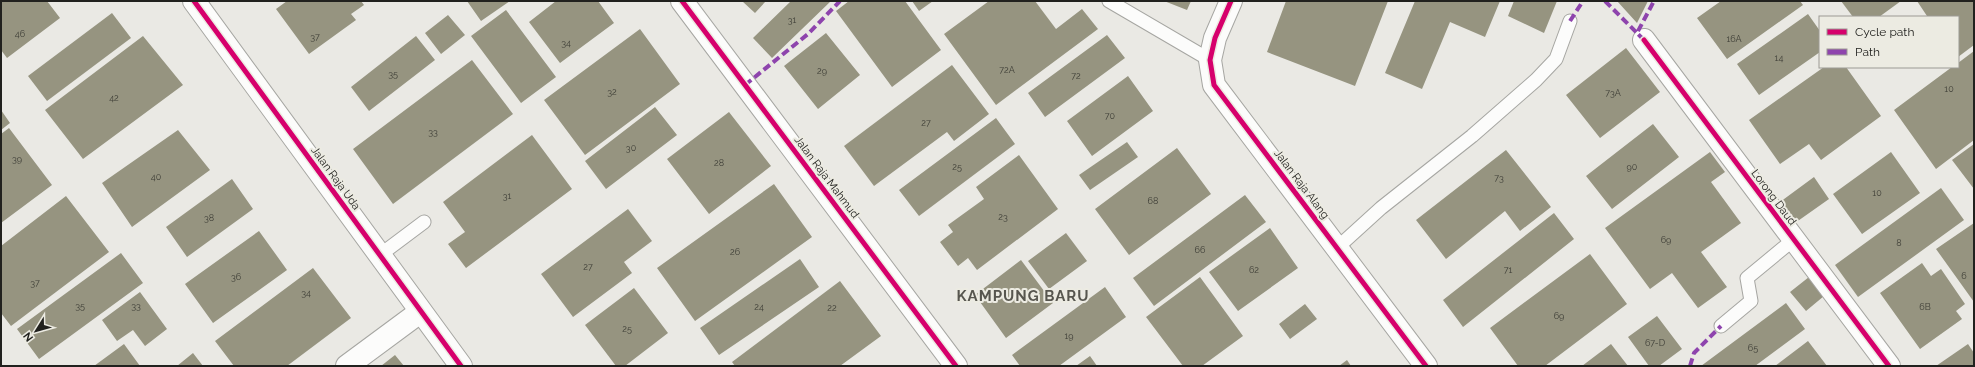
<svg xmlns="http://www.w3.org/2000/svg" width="1975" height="367" font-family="Raleway,sans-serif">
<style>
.building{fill:#969480}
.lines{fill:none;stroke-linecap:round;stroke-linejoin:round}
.service-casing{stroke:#a6a6a2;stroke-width:15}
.minor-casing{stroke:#a6a6a2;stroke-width:24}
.tertiary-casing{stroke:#a6a6a2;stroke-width:24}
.service{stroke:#fcfcfb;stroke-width:13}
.minor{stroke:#fcfcfb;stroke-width:22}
.tertiary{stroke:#fcfcfb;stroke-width:22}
.quiet{stroke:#8e44ad;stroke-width:4;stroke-dasharray:8 4;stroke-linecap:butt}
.cycleway-casing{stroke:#ecebe2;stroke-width:8}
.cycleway{stroke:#d6006c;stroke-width:5}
.labels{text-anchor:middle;stroke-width:4;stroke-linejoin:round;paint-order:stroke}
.number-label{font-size:9px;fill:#3e3e36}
.street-label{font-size:11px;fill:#21211e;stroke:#ecebe2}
.district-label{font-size:15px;font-weight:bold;letter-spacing:1px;fill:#57564f;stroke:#ecebe2}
</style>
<rect width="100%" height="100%" fill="#eae9e4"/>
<path class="building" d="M1,1h46l13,17 -53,40 -6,-8z
M287,1h74l3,4 -13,9 5,6 -47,34 -33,-45z
M467,1h43l-29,20z
M556,1h42l16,22 -54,40 -31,-41z
M742,1h24l-11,12z
M791,1h40l-59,57 -19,-20z
M849,1h56l36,49 -49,37 -56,-76z
M912,1h21l-14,10z
M989,1h46l21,28 26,-20 16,20 -102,76 -52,-71z
M1164,1h27l-4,9z
M1286,1h102l-33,85 -88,-34z
M1415,1h85l-15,36 -35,-15 -28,67 -37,-16z
M1514,1h43l-13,32 -36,-17z
M1617,1h31l-11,22z
M1721,1h79l3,4 -76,54 -30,-41z
M1841,1h60l-22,16h-26z
M1917,1h57v44l-16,12v-40h-32l1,-1z
M506,10l50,67 -35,26 -50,-67z
M112,13l19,25 -84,63 -19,-25z
M1808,14l12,17v21l-61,43 -22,-31z
M448,15l17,20 -24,19 -16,-21z
M640,29l40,55 -95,71 -41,-55z
M826,33l34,42 -42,34 -34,-43z
M1107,35l18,23 -80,59 -17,-24z
M143,36l40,49 -100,74 -38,-49z
M416,36l19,24 -66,51 -18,-24z
M1626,48l34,44 -60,46 -34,-43z
M1974,51v89l-38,29 -42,-59 58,-43h6v-4z
M472,60l41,54 -120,90 -40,-55z
M952,65l37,49 -35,27 -7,-9 -73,54 -30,-40z
M1824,67h22l35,49 -60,44 -12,-16 -29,20 -31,-44z
M1128,76l25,35 -61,45 -25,-35z
M655,107l22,28 -71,54 -21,-28z
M1,110l9,13 -9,7z
M729,112l42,54 -62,48 -42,-55z
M996,118l19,26 -96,72 -20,-26z
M1653,124l26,33 -67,52 -26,-33z
M9,128l43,57 -51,38v-89z
M178,130l32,40 -78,57 -30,-44z
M532,135l40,54 -106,79 -18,-24 17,-12 -22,-30z
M1127,142l11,15 -48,33 -11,-15z
M1974,144v45l-22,-29z
M1177,148l34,46 -82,61 -34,-46z
M1506,150l45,57 -31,24 -15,-20 -59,48 -30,-39z
M1710,152l15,20 -14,10 30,41 -40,29 26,35 -29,21 -26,-35 -22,16 -45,-61z
M1891,152l29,41 -58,41 -29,-40z
M1019,155l39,54 -81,61 -9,-12 -10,8 -18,-24 13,-10 -5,-7 36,-26 -8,-12z
M1814,177l15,22 -34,24 -15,-21z
M232,179l21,30 -66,48 -21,-30z
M774,184l38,53 -117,84 -38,-53z
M1941,188l23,32 -106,77 -23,-32z
M1245,195l21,27 -112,84 -21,-28z
M66,196l43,56 -98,74 -10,-13v-67z
M628,209l24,32 -28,21 8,11 -59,44 -32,-43z
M1554,213l20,26 -111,88 -20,-27z
M1974,223v79l-38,-53z
M1270,228l28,40 -60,43 -29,-39z
M259,231l28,39 -74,53 -28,-39z
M1066,233l21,28 -38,28 -21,-28z
M121,253l22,30 -104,76 -22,-30z
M1590,254l37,50 -82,62h-27l-28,-38z
M800,259l19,28 -100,68 -19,-27z
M1021,260l32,43 -47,35 -31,-43z
M1922,263l9,13 10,-7 24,35 -9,7 6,8 -42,30 -40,-56z
M313,268l38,50 -64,48h-53l-19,-25z
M1200,277l43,59 -41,30h-19l-37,-49z
M1809,277l15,19 -18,15 -16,-19z
M840,281l41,55 -41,30h-105l-3,-4z
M1105,287l21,30 -67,49h-39l-8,-11z
M634,288l34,45 -43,33h-9l-31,-41z
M140,292l27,37 -22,17 -12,-16 -16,11 -15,-21z
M1786,303l19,26 -50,37h-54z
M1305,304l12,15 -27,20 -11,-15z
M1657,316l25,33 -23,17h-10l-21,-29z
M1808,341l19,25h-52z
M124,344l16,22h-46z
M1611,344l17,22h-46z
M1968,344l6,9v13h-38z
M193,353l10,13h-26z
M395,355l9,11h-23z
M1090,356l7,10h-21z
M1347,360l4,6h-12z"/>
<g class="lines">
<defs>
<path id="service" d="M1109,1l101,59
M1337,248l44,-40 91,-72 64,-56 20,-21 14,-38
M380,255l44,-33
M1721,326l30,-25 -4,-23 46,-38"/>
<path id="minor" d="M682,1l274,365
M1231,1l-16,37 -5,22 4,25 212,281
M1644,40l245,326
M347,366l73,-54"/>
<path id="tertiary" d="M194,1l267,365"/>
</defs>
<use href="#service" class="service-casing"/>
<use href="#minor" class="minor-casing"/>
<use href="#tertiary" class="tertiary-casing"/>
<use href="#service" class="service"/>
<use href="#minor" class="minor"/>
<use href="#tertiary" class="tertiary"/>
<path class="quiet" d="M1605,1l32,32
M1570,21l13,-20
M1644,40l-7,-7 17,-32
M745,85l63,-51 32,-33
M1690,366l4,-13 27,-27"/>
<defs>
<path id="cycleway" d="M194,1l267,365
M682,1l274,365
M1231,1l-16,37 -5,22 4,25 212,281
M1644,40l245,326"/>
</defs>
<use href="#cycleway" class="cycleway-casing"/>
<use href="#cycleway" class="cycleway"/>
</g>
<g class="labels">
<g class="number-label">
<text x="792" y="23">31</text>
<text x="20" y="37">46</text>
<text x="315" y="40">37</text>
<text x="1734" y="42">16A</text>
<text x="566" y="46">34</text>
<text x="1779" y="61">14</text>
<text x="1007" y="73">72A</text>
<text x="822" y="74">29</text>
<text x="393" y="77">35</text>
<text x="1076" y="79">72</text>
<text x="1949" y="92">10</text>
<text x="612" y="95">32</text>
<text x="1613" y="96">73A</text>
<text x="114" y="101">42</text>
<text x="1110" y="119">70</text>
<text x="926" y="126">27</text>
<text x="433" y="135">33</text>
<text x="631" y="151">30</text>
<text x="17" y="162">39</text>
<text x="719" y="166">28</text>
<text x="957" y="170">25</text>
<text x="1632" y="170">90</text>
<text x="156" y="180">40</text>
<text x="1499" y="181">73</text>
<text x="1877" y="196">10</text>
<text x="507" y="199">31</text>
<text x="1153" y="204">68</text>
<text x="1003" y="220">23</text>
<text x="209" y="221">38</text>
<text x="1666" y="243">69</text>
<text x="1899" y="246">8</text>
<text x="1200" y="253">66</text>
<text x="735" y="255">26</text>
<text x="588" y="270">27</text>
<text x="1254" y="273">62</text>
<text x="1508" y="273">71</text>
<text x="1964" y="279">6</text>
<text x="236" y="280">36</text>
<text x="35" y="286">37</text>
<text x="306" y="296">34</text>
<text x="80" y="309">35</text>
<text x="136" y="309">33</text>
<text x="759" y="310">24</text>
<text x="1925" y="310">6B</text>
<text x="832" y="311">22</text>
<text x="1559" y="319">69</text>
<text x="627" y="332">25</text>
<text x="1069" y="339">19</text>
<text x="1655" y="346">67-D</text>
<text x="1753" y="351">65</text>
</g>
<g class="street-label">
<text transform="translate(827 177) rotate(53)" y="4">Jalan Raja Mahmud</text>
<text transform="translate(336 178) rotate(54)" y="4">Jalan Raja Uda</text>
<text transform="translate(1302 184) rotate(53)" y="4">Jalan Raja Alang</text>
<text transform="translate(1774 197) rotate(53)" y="4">Lorong Daud</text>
</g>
<g class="district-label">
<text x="1023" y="301">KAMPUNG BARU</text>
</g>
</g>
<rect width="1975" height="367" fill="none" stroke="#21211e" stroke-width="4"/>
<rect x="1819" y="16" width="140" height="52" fill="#ecebe2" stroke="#9b9a94"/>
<rect x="1827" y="29" width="20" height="6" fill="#d6006c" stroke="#9b9a94"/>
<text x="1855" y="36" font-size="12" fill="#21211e">Cycle path</text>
<rect x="1827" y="49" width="20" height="6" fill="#8e44ad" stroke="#9b9a94"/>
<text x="1855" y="56" font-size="12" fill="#21211e">Path</text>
<g transform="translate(36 331) rotate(233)" stroke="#ecebe2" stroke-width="3" paint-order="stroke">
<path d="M0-3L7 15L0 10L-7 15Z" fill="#21211e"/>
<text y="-6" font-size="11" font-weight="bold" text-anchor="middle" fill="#21211e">N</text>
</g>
</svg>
